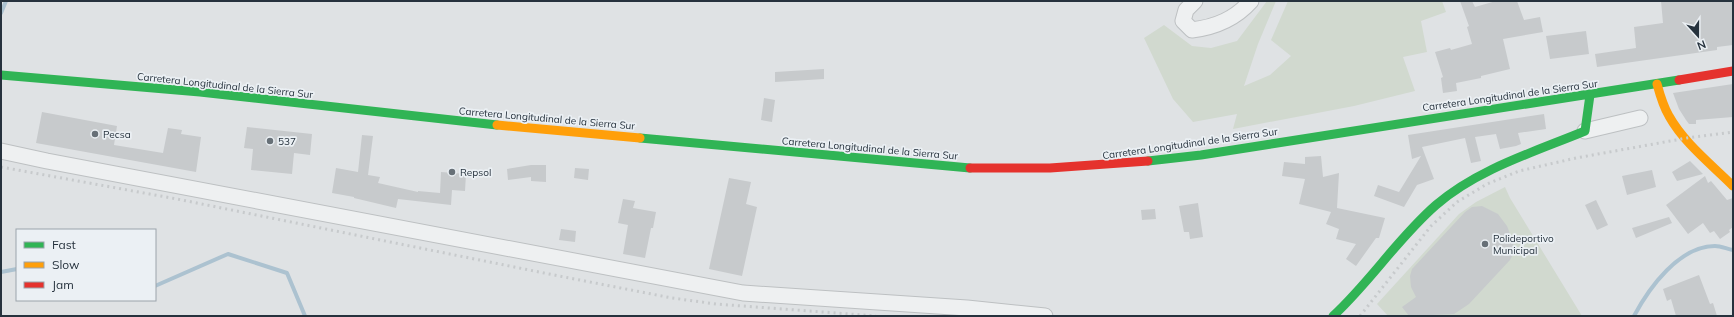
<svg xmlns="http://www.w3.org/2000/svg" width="1734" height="317" font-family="Mulish,sans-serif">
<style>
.green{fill:#d1d9cf}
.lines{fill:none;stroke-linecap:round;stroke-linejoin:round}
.stream{stroke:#acc2d0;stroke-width:4}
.building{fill:#c7cacc}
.street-casing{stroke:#bdc0c2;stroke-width:17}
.street{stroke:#eef0f1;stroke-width:15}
.fast{stroke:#30b455;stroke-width:9}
.slow{stroke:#ff9f0a;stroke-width:9}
.jam{stroke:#e5322d;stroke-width:9}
.rail{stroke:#c7cacc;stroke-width:3;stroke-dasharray:2 4;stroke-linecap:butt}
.poi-dot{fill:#677077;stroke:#ebf0f4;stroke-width:1.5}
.labels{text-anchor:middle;stroke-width:3.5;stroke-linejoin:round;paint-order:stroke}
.street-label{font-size:10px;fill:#26323d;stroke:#ebf0f4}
.poi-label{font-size:10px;fill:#26323d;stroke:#ebf0f4;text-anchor:start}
</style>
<rect width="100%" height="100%" fill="#dfe2e4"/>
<path class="green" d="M1267,1h9l-18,43 -14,42 26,-11 21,-19 -20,-16 17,-39h154l4,11 -25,9 6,31 -24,5 12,34 -61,15 -121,23 4,-15 -44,8 -20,-23 -29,-61 20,-13 28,21 19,2 26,-7z
M1505,187l5,11 72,118h-194l-11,-12 82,-90 17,-12z"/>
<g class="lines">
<path class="stream" d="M1,13l5,-12
M1,272l16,-3
M155,286l73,-32 59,19 18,43
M1634,316c15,-28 45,-70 81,-70 6,0 12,3 18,4"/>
</g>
<path class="building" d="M1460,1h12l3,6 21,-6h21l7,19 16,-3 3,15 -40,7 7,30 -29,7v2l-25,5 1,8 -14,2 -2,-15 2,-1 -8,-25 15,-4 1,2 21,-6 -5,-17 2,-1z
M1661,1h72v44l-16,2v3l-120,17 -2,-13 41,-6 -2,-21 29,-4z
M1586,31l3,23 -39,5 -4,-23z
M824,69v10l-49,3v-10z
M1733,84v33l-37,3v4h-7l-3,-4 -7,-11 -6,-16z
M764,98l11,2 -3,22 -11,-2z
M42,112l75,14 -3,19 49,8 5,-25 14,2 -1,4 20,3 -5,35 -160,-29z
M1544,114l2,15 -28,4 3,11 -5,2 -16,3 -4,-15 -21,3 6,24 -10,2 -6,-25 -43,9 12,32 -17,6 -13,22 -30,-11 4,-11 21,7 22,-36 -9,3 -4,-24z
M247,127l65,7 -2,21 -16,-2 -2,21 -41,-4 2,-21 -9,-1z
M362,135l11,1 -5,39 12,2 -2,6 40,9v-1l22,2 1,-21 25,2 -1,17 -13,-1 -1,15 -53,-6 -2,9 -42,-10v-1l-22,-4 4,-25 22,4z
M1321,156l2,21 16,-4 -2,35 48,10 -6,20h-3l-20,28 -10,-7 10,-15 -20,-5 3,-10 -13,-5 5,-12 -32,-8 6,-25 -23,-3 2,-14 21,2v-7z
M1690,161l13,13 -26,7 -5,-9z
M531,165h15v17l-15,-1v-4l-23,3 -1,-11z
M575,168l14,1 -1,11 -14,-2z
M1652,170l4,17 -29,8 -5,-19z
M1705,176l3,7 3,-2 16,19 6,-2v29l-4,3 1,2 -10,7 -6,-8 -4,2 -7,-10 -15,11 -22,-29z
M729,178l22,4 -5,22 11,3 -15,69 -33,-7z
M623,199l12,2 -2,7 23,4 -3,16h-2l-6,30 -22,-4 5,-29 -10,-2z
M1596,200l12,25 -11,5 -12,-25z
M1198,203l5,34 -13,2 -1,-7h-5l-5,-26z
M1482,206l16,8 9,12 6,16 1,10 -4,8 -41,44 -15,10 -45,2 -7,-9 14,-10 -5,-10 -1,-11 2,-7 53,-57 7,-5z
M1155,209l1,10 -14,1 -1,-10z
M1669,217l3,6 -36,15 -4,-10z
M561,229l15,2 -1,11 -16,-2z
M1699,275l11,29 3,-1 4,13h-41l-5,-17 -4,2 -4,-12z"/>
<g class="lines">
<defs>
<path id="street" d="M1195,1l-9,9 -3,11 9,9c24,-3 43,-11 59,-29
M1585,131l55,-13
M1,151l46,10 696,132 224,15 78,8"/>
</defs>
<use href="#street" class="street-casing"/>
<use href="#street" class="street"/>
<path class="fast" d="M1,75l199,17 297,33
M640,138l330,30
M1148,161l53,-6 478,-75
M1333,316c37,-34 65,-78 103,-111 42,-36 98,-53 149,-74l5,-36"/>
<path class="slow" d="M1657,84c3,11 6,22 12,32 15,27 42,48 64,70
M497,125l143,13"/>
<path class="jam" d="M1679,80l54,-9
M970,168h80l98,-7"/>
<path class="rail" d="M1,167l176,32 372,75 123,24 44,6 160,12
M1360,316l71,-90 26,-24 30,-18 32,-13 57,-13 111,-20 46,-6"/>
</g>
<g class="poi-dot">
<circle cx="95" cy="134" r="4"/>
<circle cx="270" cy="141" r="4"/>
<circle cx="452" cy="172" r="4"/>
<circle cx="1485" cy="244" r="4"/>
</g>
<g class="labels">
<g class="street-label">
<text transform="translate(225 85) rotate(6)" y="4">Carretera Longitudinal de la Sierra Sur</text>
<text transform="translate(1510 95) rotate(-8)" y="4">Carretera Longitudinal de la Sierra Sur</text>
<text transform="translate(547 118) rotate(5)" y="4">Carretera Longitudinal de la Sierra Sur</text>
<text transform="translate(1190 143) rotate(-8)" y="4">Carretera Longitudinal de la Sierra Sur</text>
<text transform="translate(870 148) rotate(5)" y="4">Carretera Longitudinal de la Sierra Sur</text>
</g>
<g class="poi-label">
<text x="103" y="138">Pecsa</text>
<text x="278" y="145">537</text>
<text x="460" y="176">Repsol</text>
<text x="1493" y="242">Polideportivo<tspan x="1493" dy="12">Municipal</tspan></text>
</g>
</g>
<rect width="1734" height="317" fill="none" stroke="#26323d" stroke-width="4"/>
<rect x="16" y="229" width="140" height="72" fill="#ebf0f4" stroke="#9ca4ab"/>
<rect x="24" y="242" width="20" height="6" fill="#30b455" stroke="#9ca4ab"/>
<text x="52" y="249" font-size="12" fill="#26323d">Fast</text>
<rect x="24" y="262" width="20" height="6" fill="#ff9f0a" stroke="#9ca4ab"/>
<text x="52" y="269" font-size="12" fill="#26323d">Slow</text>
<rect x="24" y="282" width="20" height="6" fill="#e5322d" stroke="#9ca4ab"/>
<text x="52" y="289" font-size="12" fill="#26323d">Jam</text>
<g transform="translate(1698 36) rotate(159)" stroke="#ebf0f4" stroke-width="3" paint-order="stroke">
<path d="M0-3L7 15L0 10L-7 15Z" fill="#26323d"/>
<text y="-6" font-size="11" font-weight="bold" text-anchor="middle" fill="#26323d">N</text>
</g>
</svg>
